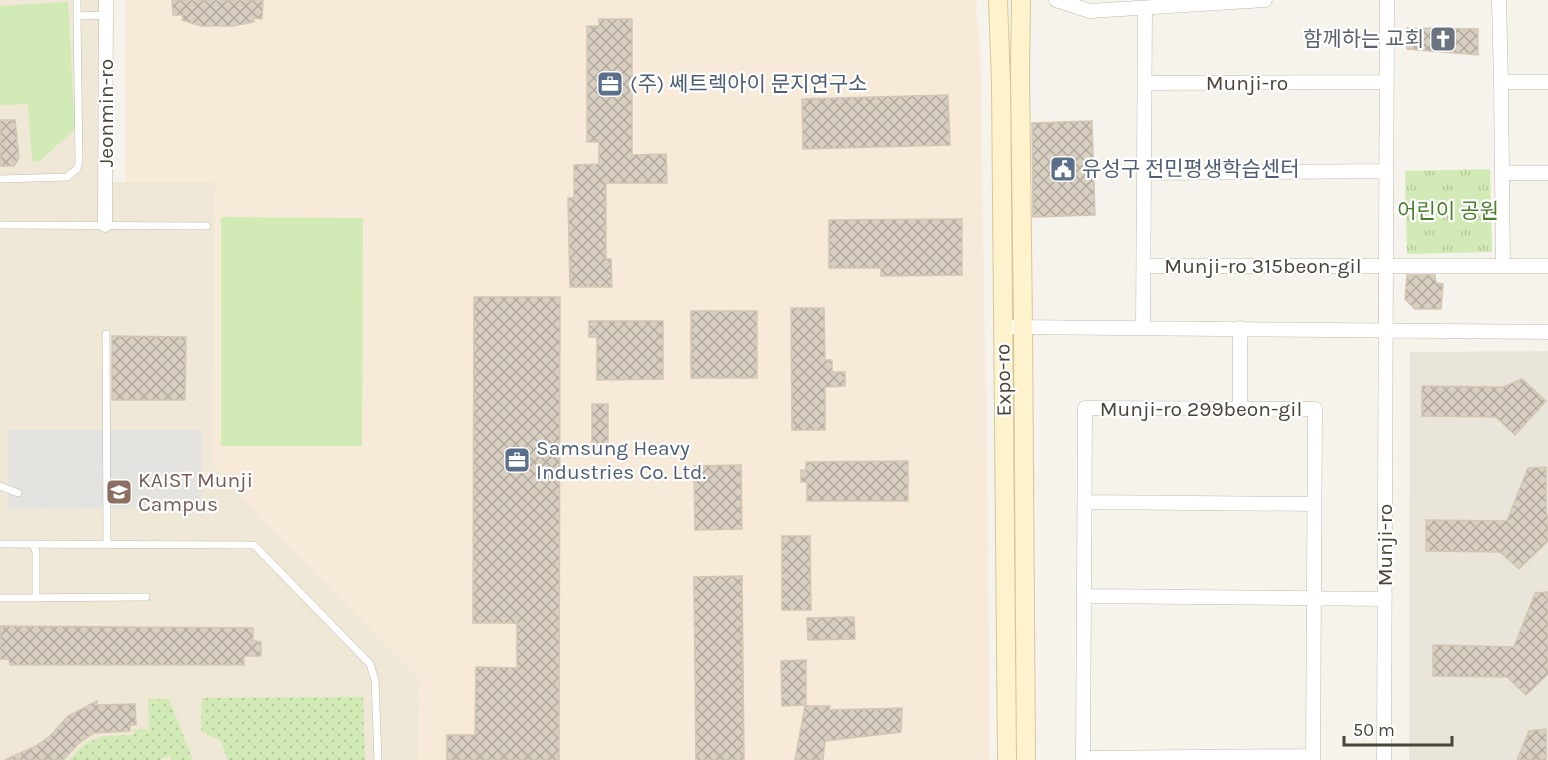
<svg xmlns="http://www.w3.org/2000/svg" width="1548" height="760" font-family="Karla,'Noto Sans KR',sans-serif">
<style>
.residential{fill:#eae5da}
.commercial{fill:#f7ead8}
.education{fill:#efe8d6}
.grass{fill:url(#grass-dots)}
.park{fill:url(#park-tufts)}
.pitch{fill:#d2eab5}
.parking{fill:#e5e3e0}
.building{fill:url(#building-cross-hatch);stroke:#d3c7b4;stroke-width:1.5}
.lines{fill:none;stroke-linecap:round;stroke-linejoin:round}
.lane-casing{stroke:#c2bbae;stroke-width:8}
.street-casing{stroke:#c2bbae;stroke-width:15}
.secondary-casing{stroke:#d6c79b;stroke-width:20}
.lane{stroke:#fff;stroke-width:7}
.street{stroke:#fff;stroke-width:14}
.secondary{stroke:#fff3cd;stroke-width:18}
.labels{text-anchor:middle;stroke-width:4.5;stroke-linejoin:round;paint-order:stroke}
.worship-label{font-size:21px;fill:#5b616d;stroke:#fff;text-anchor:end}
.street-label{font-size:21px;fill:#4b4439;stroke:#fff}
.service-label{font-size:21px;fill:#4e5e75;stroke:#fff;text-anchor:start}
.park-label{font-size:21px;fill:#4a7f2a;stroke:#fff}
.education-label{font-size:21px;fill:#785e54;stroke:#fff;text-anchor:start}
</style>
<defs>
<pattern id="grass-dots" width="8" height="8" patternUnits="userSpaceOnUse" patternTransform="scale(1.5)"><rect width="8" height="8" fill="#d2eab5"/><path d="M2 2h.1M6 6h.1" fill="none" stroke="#b6ca9c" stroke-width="1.8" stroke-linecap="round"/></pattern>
<pattern id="park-tufts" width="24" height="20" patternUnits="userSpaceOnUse" patternTransform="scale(1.5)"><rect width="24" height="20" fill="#d2eab5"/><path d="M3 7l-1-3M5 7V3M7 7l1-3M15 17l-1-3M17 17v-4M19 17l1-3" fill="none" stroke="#b6ca9c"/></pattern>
<pattern id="building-cross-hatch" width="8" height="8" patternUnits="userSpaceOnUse" patternTransform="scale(1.5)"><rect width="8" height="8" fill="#d8cfc1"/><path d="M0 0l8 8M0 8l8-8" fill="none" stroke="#b1aa9e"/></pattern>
</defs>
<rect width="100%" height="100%" fill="#f6f3ec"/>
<path class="residential" d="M1548,351v409h-139l1,-408z"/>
<path class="commercial" d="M126,0h851l-1,13 4,28 1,49 3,201 3,169 3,300h-572l1,-82 -158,-159 -48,-55 2,-281 -89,-1z"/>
<path class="education" d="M0,0h100l1,182h114l-2,282 48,55 158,159 -1,82h-418z"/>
<path class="grass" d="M363,697l2,63h-137l-7,-19 -20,-10 1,-33z
M148,699h21l24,61h-20l-4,-4 -10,4h-90l17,-17 18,-7 30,-1v-5l15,-1z"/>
<path class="park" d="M1490,169l2,83 -85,2 -2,-83z"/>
<path class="pitch" d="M68,2l7,127 -35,32 -8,1 -4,-58 -28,1v-99z
M221,217l142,1 -1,228h-141z"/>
<path class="parking" d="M8,430h194l-1,78 -193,1z"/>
<path class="building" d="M172,0h91l-1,19 -8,-1v4l-21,4h-32l-19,-6 1,-5h-10z
M599,19h33v136l34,-1 1,29h-61v76h5l1,28h-42l-2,-89h6v-33l25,-1v-22h-12v-116h12z
M1407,28l71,1v26l-71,-6z
M948,95l2,50 -147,4 -1,-50z
M0,120h15l4,38 -5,8h-14z
M1092,121l3,94 -62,2 -1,-94z
M962,219v56l-81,1v-8h-52v-48z
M1407,275h28l1,8 7,1 -2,25h-26l-10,-10z
M474,297h86l-1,463h-112v-25h28l1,-68 41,1v-45h-44z
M791,308h33l1,52h7v12h13v14l-20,1v43h-33z
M691,311h66v67h-66z
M589,321h74v58l-66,1v-43h-8z
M112,336l74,1 -1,63h-73z
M1522,379l24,22 -31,34 -19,-18 -74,-1v-30l81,1z
M592,404h16v41h-16z
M908,461v40h-101v-19h-6v-12h5v-8z
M741,465l1,64 -47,1 -1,-64z
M1546,467v45l2,6v23l-29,28 -19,-17 -74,-1v-31l81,1 21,-53z
M782,536h28l1,74h-29z
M742,576l2,184h-48l-2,-183z
M1548,592v82l-22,21 -19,-18 -74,-1v-31l81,2 21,-54z
M854,617l1,22 -47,1 -1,-22z
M0,626l253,2v13l8,1v14h-17v9h-234l-1,-6h-9z
M806,660v45l-24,1 -1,-45z
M97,701v4l38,-1 1,21h-6v6l-36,2 -14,9 -17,18h-58l31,-14 14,-10 18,-20z
M805,706h25l-1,4 73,-2 -1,24 -76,9 -2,19h-28z
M1546,729v31h-29l12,-29z"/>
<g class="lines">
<defs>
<path id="lane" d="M77,0v16l29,-1
M0,179l67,-2 10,-8 2,-6 -2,-147
M0,225l207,1
M106,334l1,211
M0,486l18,7
M0,544l254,1 116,119 5,16 3,80
M33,544l3,8v46
M0,598l146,-1"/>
<path id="street" d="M1056,0l34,11 175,-11
M1499,0l2,82 2,184
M1501,82h47
M1145,83l241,-1
M1144,173l242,-2
M1502,173h46
M105,225l1,-225
M1144,266h404
M1013,327l535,5
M1143,328l2,-319
M1240,409v-81
M1085,502l229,2
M1084,596l301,3
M1083,758l230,-2
M1083,760l2,-352 230,1 -2,351
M1384,760l3,-760"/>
<path id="secondary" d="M998,0l3,84 6,676
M1021,0l-1,73 3,254 3,433"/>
</defs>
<use href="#lane" class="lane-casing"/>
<use href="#street" class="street-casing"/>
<use href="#secondary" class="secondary-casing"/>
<use href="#lane" class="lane"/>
<use href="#street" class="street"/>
<use href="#secondary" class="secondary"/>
</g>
<defs>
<symbol id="church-square" viewBox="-11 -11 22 22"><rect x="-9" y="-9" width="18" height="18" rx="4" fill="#6b7280" stroke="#fff"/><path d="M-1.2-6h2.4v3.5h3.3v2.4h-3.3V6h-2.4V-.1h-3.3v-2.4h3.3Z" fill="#fff"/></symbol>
<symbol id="office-square" viewBox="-11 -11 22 22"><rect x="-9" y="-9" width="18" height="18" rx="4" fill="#5c6f8a" stroke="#fff"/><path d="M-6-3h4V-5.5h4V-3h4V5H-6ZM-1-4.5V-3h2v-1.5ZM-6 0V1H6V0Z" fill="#fff"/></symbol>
<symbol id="civic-square" viewBox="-11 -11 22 22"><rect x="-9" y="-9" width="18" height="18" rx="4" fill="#5c6f8a" stroke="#fff"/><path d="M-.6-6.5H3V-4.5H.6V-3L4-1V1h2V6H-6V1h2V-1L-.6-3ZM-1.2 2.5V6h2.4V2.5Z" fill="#fff"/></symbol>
<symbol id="university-square" viewBox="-11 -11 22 22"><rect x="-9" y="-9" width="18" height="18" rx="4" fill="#8d6e63" stroke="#fff"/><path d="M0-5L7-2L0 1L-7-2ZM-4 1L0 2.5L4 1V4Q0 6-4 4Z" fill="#fff"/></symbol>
</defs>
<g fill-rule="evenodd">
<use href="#church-square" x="1428" y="24" width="30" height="30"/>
<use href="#office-square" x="595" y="69" width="30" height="30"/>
<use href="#civic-square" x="1048" y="154" width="30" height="30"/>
<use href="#office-square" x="502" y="445" width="30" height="30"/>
<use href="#university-square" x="104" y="477" width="30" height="30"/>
</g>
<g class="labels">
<g class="worship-label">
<text x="1424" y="46">함께하는 교회</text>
</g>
<g class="street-label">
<text x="1247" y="90">Munji-ro</text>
<text transform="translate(106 113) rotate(-90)" y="7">Jeonmin-ro</text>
<text x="1263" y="273">Munji-ro 315beon-gil</text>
<text transform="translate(1003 380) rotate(-91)" y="7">Expo-ro</text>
<text x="1201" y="416">Munji-ro 299beon-gil</text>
<text transform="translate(1385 545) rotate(-90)" y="7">Munji-ro</text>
</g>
<g class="service-label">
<text x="630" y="91">(주) 쎄트렉아이 문지연구소</text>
<text x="1082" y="176">유성구 전민평생학습센터</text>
<text x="536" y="455">Samsung Heavy<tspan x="536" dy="24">Industries Co. Ltd.</tspan></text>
</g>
<g class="park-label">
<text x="1448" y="218">어린이 공원</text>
</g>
<g class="education-label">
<text x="138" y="487">KAIST Munji<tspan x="138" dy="24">Campus</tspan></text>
</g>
</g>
<path d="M1344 736v9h108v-9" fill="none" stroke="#4b4439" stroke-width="3"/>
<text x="1353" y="736" font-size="18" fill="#4b4439" stroke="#ffffff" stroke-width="4.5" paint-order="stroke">50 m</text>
</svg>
